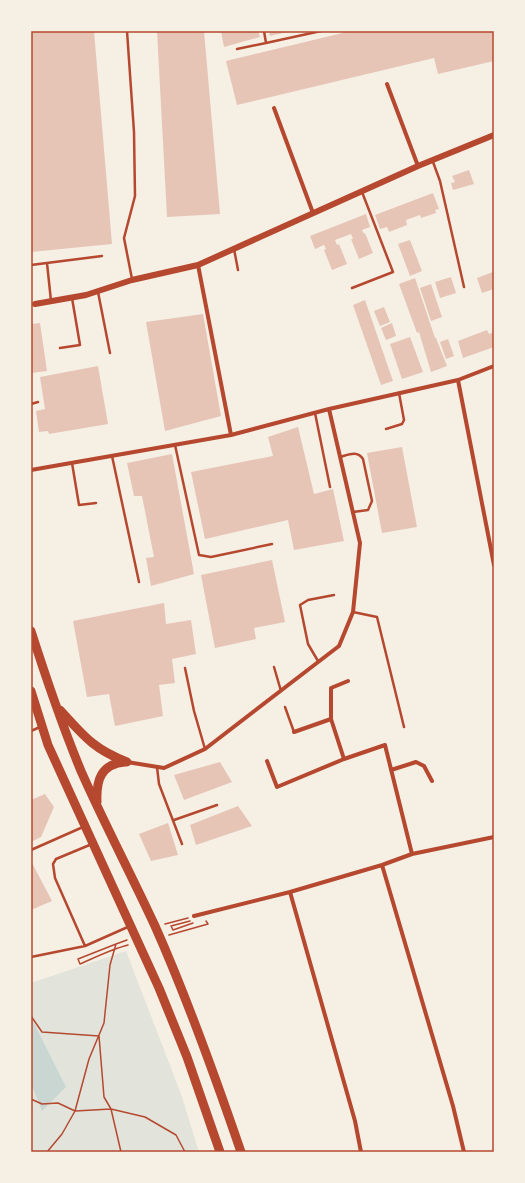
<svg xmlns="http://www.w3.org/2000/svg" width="525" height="1183" font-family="Rubik,sans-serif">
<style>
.green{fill:#e2e4dc}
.water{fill:#c9d6d2}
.building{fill:#e6c5b7}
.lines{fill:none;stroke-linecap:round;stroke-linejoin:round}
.path{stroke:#b5482f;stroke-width:1.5}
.service{stroke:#b5482f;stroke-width:2.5}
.minor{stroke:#b5482f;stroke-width:4}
.tertiary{stroke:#b5482f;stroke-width:6}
.trunk{stroke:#b5482f;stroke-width:9}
.neatline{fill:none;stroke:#b5482f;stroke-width:1.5}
</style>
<rect width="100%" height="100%" fill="#f6efe4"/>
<path class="green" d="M126,951l55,143 18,58h-168v-169z"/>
<path class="water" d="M31,1017l35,70 -24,24 -11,-28z"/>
<path class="building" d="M31,31h63l18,213 -81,8z
M157,31h47l16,183 -53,3z
M221,31h37l2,6 -36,10z
M269,31h19v1l-18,4z
M351,31h143v30l-56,13 -4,-16 -197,47 -11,-44z
M469,170l5,14 -21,6 -2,-7 4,-1 -3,-6z
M433,193l6,16 -4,1 1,3 -15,5 -1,-3 -14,5 1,5 -18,7 -2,-5 -7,2 -5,-14z
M366,214l4,13 -8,3 2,4 1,-1 8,20 -14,6 -8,-20h2l-2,-5 -16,6 2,5 2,-1 8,20 -15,6 -8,-20 2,-1 -2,-4 -9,4 -5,-13z
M410,240l12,31 -12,5 -12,-32z
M493,272l1,17 -12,4 -5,-15z
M451,277l5,16 -16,5 -5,-16z
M415,278l20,60h1l11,28 -16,6 -12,-40 -2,1 -18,-49z
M431,284l11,33 -11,4 -11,-33z
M365,300l28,81 -12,4 -28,-80z
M384,307l6,15 -10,4 -6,-15z
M203,314l18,102 -56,15 -19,-109z
M40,323l7,48 -16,2v-49z
M392,323l4,13 -10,4 -5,-12z
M487,330l2,4 5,-2v15l-31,11 -5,-17z
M410,337l13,35 -21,7 -12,-35z
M448,339l6,17 -8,3 -6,-17z
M98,366l10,58 -59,10 -1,-3 -9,1 -3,-21 9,-2 -5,-32z
M298,427l16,67 19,-5 11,52 -50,9 -6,-30 -83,19 -14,-67 82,-16 -5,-19z
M402,447l15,80 -35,6 -15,-80z
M172,454l22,120 -43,12 -5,-28 8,-1 -12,-61h-8l-7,-33z
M272,560l13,62 -31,6 2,11 -41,9 -14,-73z
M164,603l2,21 25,-4 5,34 -24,5 3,24 -16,2 4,31 -48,10 -6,-32 -22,3 -14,-76z
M220,762l12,20 -48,18 -10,-25z
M45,794l9,13 -13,30 -10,5v-42z
M238,806l14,20 -56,19 -6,-20z
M168,823l10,32 -27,6 -12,-27z
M31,861l21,40 -21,9z"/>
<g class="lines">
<path class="path" d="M190,921l-19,5 2,4 20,-7
M165,924l23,-6
M169,935l39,-11 -2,-3
M116,944l11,-4
M31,1016l11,16 57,4 5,61 7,12 10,43
M31,1099l11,5 16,-1 17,8 36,-2 34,8 31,18 9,17
M47,1152l15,-18 13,-23 14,-52 15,-36 6,-58 6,-21 -38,15 2,5c16,-7 32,-15 48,-19"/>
<path class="service" d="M127,31l7,101 1,64 -11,42 8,41
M266,43l55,-12
M237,49l29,-6 -2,-12
M433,162l7,19 24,106
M234,249l4,21
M47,263l4,38
M31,265l71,-9
M352,288l41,-16 -31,-80
M98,292l12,61
M60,348l20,-3 -8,-47
M31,404l7,-2
M315,413l15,74
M386,429l16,-5 2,-4 -5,-27
M175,445l24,110 12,2 61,-13
M112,456l27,126
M340,457c8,-2 17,-7 23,2l9,42 -4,9 -15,2
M72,463l7,42 17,-2
M353,612l24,5 27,110
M318,661l-10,-17 -8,-39 8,-5 26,-5
M274,667l7,24
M185,668l9,43 11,38
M285,707l9,25
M31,731l9,-4
M157,767l2,17 23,60
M174,820l43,-15
M31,850l52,-23
M85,946l-30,-68 -2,-14 3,-5 36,-15
M31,957l54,-11 45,-20"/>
<path class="minor" d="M387,84l31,82
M274,108l39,105
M198,265l33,170
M458,380l36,185
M31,470l200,-35 98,-26 129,-29 36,-14
M331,719v-31l17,-7
M294,732l37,-13 13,40
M267,761l10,26 67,-28 41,-14 27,109
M127,762l37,6 41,-19 134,-103 14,-34 7,-69 -31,-134
M391,770l25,-8 8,4 8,15
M382,865l71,241 11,46
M290,892l65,229 6,31
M194,916l96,-24 92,-27 30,-11 82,-17"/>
<path class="tertiary" d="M35,304l51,-9 46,-15 66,-15 220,-99 76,-31"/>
<path class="trunk" d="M31,631c15,47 31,94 50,140 23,52 50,103 74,155 33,74 60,150 86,226
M31,691l17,54 111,243 28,69 33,95
M60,710c23,25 33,39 67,52
M97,802c-1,-22 4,-38 28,-40"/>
</g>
<rect width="525" height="1183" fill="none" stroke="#f6efe4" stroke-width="64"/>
<rect x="32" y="32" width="461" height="1119" class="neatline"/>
</svg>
